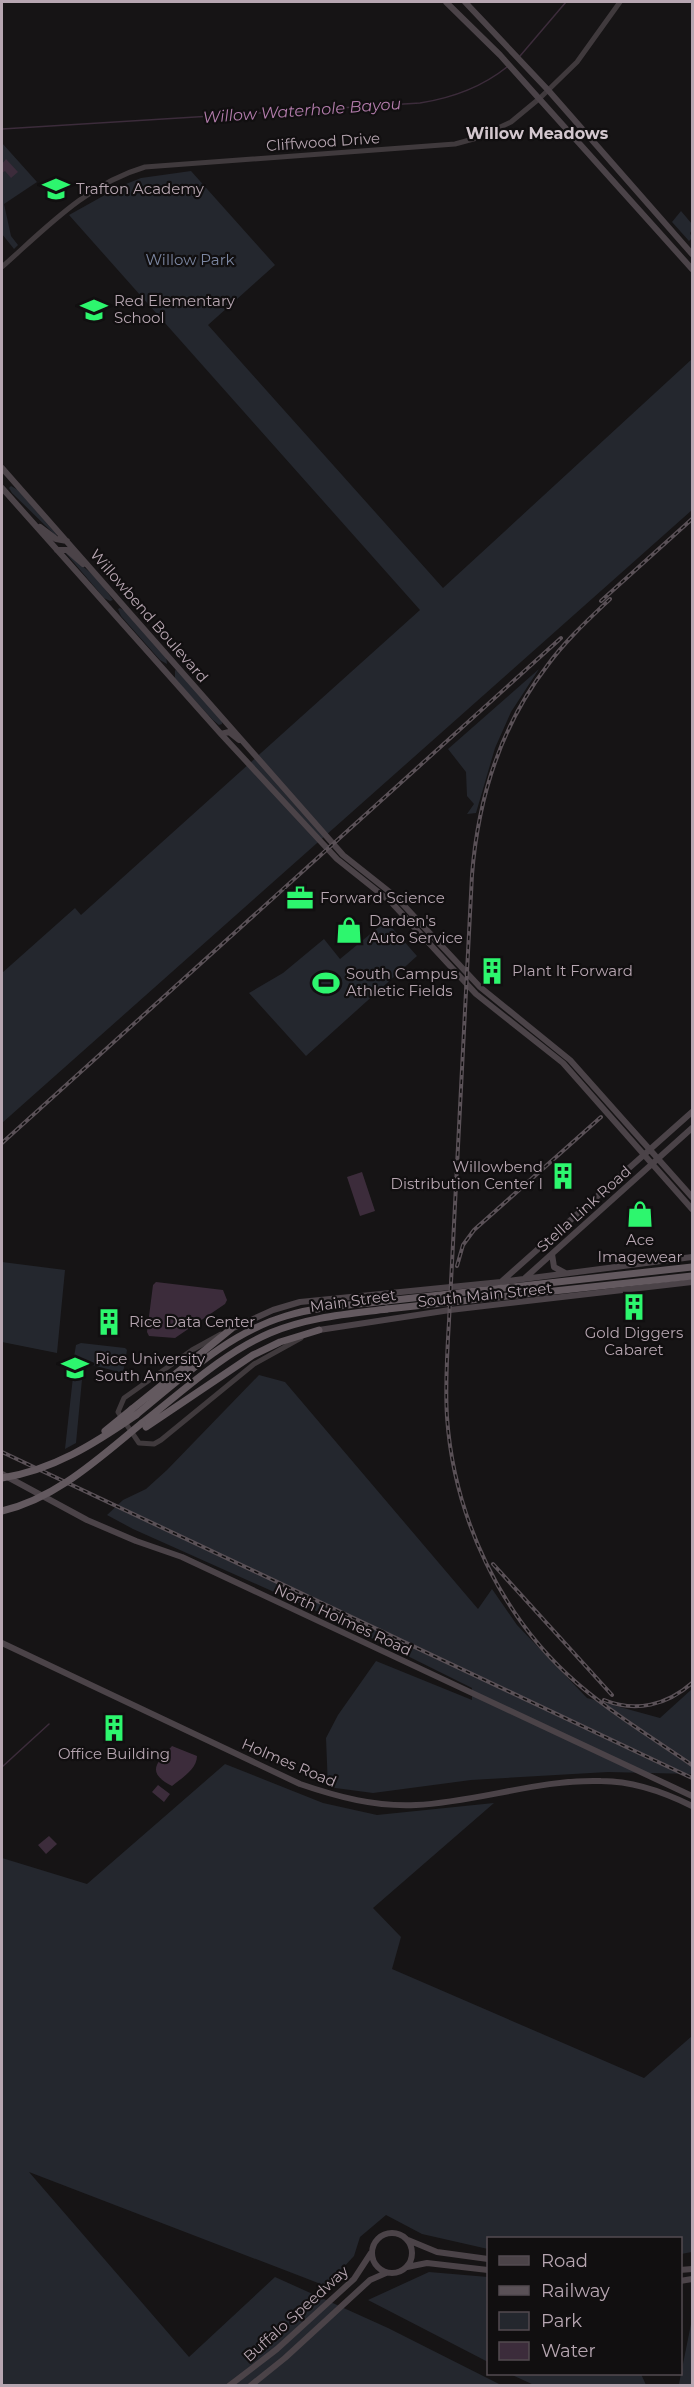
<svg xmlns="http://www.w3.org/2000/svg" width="694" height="2387" font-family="Montserrat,sans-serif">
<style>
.green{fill:#24272e}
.water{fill:#3c2c3b}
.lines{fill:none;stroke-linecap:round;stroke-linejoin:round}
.stream{stroke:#3c2c3b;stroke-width:1.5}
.tertiary{stroke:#403a3d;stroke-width:5}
.secondary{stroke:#4b4348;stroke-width:6}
.trunk{stroke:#63595f;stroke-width:7}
.rail-casing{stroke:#5a5157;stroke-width:4}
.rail{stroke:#110f10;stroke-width:1.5;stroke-dasharray:4.5;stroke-linecap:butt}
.trunk-bridge{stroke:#63595f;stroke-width:7}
.labels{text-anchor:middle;stroke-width:4.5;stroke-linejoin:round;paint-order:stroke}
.street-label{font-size:15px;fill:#b7a6b1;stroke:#110f10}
.poi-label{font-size:15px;fill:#b7a6b1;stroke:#110f10;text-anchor:start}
.park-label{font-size:15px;fill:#7c87a2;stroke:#110f10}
.water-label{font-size:16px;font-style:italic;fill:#b37cac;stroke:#110f10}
.neighbourhood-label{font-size:16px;font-weight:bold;fill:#d3c7ce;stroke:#110f10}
</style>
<rect width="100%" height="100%" fill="#161415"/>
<path class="green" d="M2,143l35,39 -33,22 7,32 7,9 -4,4 -12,-15z
M191,171l84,94 -67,60 235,263 249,-229v151l-690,613v-150l73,-65 6,7 339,-305 -351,-395 52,-29 20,-8z
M681,211l11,13 -1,2 1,4 -2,3 2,5 -3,3 -17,-19z
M11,486l7,4 39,45 -1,1 -44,-43 -3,-5z
M64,551l33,27 16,22 -3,1 -6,-3z
M120,608l8,5 38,43 1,8 -7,-4 -39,-44 -3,-7z
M539,669l-28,43 -16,36 -19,65 -9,1 7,-10 -7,-8 -1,-24 -18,-23z
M175,670l6,2 41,48v4l-3,1 -6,-5 -38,-41z
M386,921l31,35 -111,100 -57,-63 34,-20 41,-34 16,20z
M2,1262l63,8 -8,83 -55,-11z
M81,1343l44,5 2,2 -4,23 -46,-12 -3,-4 2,-12z
M74,1368l9,1 -7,74 -11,6z
M259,1375l26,7 193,227 14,-20 25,36 70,73 73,20 32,-29v85l-84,-2 -137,8 -98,13 -45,-6 -2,-49 12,-23 38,-54 96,39v-12l-151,-75 -188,-84 -26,-14 16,-15 23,-11 21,-19z
M225,1764l98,39 54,12 117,-12 -121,105 28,29 -9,32 252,109 48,-42v216l-11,2 -1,-16h-192v11l-66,-15 -36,-19 -26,22 -6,19 -28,30 -297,-114 160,185 86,-80 113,51 113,57h-499v-527l85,26z
M429,2272l59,5v85l-120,-62z
M692,2319v66h-12l-1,-1z
M510,2374h131l5,11h-112z"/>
<path class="water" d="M6,159l12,13 -7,6 -6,-7 -3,2v-9z
M362,1172l13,39 -15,5 -13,-39z
M156,1282l67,8 4,10 -2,4 -50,34 -26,-2 -2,-4 6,-47z
M172,1746l25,10c0,13 -15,22 -25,30 -27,-14 -15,-23 0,-40z
M158,1785l12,9 -6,8 -12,-10z
M49,1836l8,8 -11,10 -8,-9z"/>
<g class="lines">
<path class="stream" d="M520,56l46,-54
M2,129l418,-26c32,-5 62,-16 87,-36
M2,1767l47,-43"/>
<path class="tertiary" d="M2,267c44,-39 85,-83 143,-100l310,-23 22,-6 34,-16 29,-24 37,-36 43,-60
M221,1334l-29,16 -68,48 -6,14 21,31 15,1 7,-4 93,-76 47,-26"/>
<path class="secondary" d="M446,2l54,53 192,214
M465,2l83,88 144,164
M2,468l341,387 53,42 84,90 90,73 122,137
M2,488l219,246 116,125 54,43 85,92 87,69 129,146
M40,527l16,12 11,2
M57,550h10l16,14
M221,734l8,-2 10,8
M552,1254l2,13 11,6
M525,1278l167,-150
M501,1282l191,-170
M231,1329l42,-19 27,-8 201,-20 191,-25
M319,1330l131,-20 242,-28
M2,1474l85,46 49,21 46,16 510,239
M2,1643l298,141c38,13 75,23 116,21 62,-3 123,-26 185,-24 32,0 63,11 91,25
M372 2253a20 20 0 1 1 40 0a20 20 0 1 1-40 0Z
M408,2240l29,12 51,7
M407,2267l20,-4 61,7
M680,2270l12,-1
M680,2281l12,-2
M229,2386l48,-37 77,-70 17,-26
M250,2386l35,-28 85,-78 16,-7"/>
<path class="trunk" d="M132,1409l99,-80
M136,1415c46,-37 92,-82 150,-99 32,-10 67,-11 100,-15
M142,1423c41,-32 81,-70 128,-90 38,-16 78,-19 117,-24
M146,1427l107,-72 27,-13 39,-12"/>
<defs>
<path id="rail" d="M610,599c-22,21 -45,42 -63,67 -47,61 -69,133 -75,209l-23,446c-2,32 -4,64 -2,96 7,100 54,201 131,267 35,30 76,55 114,81
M601,601l91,-82
M2,1143l559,-505
M457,1266l6,-21 11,-15 127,-113
M2,1452l690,326
M493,1564l119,131
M604,1700c32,13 63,5 88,-17"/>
</defs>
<use href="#rail" class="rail-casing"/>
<use href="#rail" class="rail"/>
<path class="trunk-bridge" d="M386,1301l306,-34
M387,1309l305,-33
M105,1431l27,-22
M2,1478c51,-8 92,-34 134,-63
M2,1511c55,-13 97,-53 140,-88"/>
</g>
<defs>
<symbol id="school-bare" viewBox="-9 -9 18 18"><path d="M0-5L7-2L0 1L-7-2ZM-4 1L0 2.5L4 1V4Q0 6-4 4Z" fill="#2df66e" stroke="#110f10" stroke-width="2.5" paint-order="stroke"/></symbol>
<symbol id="office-bare" viewBox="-9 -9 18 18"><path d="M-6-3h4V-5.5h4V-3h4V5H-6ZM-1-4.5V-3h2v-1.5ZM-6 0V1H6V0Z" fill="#2df66e" stroke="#110f10" stroke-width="2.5" paint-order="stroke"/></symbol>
<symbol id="shop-bare" viewBox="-9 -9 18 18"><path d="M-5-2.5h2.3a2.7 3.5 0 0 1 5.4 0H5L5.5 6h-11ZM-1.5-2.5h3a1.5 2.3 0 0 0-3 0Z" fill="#2df66e" stroke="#110f10" stroke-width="2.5" paint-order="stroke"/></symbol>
<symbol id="building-bare" viewBox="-9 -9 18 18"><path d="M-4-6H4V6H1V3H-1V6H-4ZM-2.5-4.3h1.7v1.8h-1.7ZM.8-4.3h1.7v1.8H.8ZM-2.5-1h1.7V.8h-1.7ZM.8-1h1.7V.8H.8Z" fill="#2df66e" stroke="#110f10" stroke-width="2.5" paint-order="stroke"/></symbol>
<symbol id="stadium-bare" viewBox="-9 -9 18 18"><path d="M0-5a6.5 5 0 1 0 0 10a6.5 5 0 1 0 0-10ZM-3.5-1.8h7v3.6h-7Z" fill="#2df66e" stroke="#110f10" stroke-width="2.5" paint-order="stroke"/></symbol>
<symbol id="university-bare" viewBox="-9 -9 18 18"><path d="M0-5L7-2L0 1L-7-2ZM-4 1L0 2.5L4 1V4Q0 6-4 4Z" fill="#2df66e" stroke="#110f10" stroke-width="2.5" paint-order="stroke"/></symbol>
</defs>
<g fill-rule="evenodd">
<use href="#school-bare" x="37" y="170" width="38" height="38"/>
<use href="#school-bare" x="75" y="291" width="38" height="38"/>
<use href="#office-bare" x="281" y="879" width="38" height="38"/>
<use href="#shop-bare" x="330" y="911" width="38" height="38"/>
<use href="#building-bare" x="473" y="952" width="38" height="38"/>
<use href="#stadium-bare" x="307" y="964" width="38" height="38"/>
<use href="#building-bare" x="544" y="1157" width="38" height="38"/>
<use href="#shop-bare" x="621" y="1195" width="38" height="38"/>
<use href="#building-bare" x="615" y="1288" width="38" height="38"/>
<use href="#building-bare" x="90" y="1303" width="38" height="38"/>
<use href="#university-bare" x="56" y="1349" width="38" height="38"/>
<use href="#building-bare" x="95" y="1709" width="38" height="38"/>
</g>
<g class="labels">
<g class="street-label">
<text transform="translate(323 142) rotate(-4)" y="5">Cliffwood Drive</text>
<text transform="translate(149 616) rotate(49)" y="5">Willowbend Boulevard</text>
<text transform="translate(584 1209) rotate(-42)" y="5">Stella Link Road</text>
<text transform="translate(485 1295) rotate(-6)" y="5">South Main Street</text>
<text transform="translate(353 1301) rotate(-8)" y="5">Main Street</text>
<text transform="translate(343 1620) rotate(25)" y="5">North Holmes Road</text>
<text transform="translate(289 1763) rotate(23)" y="5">Holmes Road</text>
<text transform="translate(296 2314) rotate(-42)" y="5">Buffalo Speedway</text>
</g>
<g class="poi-label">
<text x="76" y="194">Trafton Academy</text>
<text x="114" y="306">Red Elementary<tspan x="114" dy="17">School</tspan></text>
<text x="320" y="903">Forward Science</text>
<text x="369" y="926">Darden's<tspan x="369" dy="17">Auto Service</tspan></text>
<text x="512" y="976">Plant It Forward</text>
<text x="346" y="979">South Campus<tspan x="346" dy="17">Athletic Fields</tspan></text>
<text x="543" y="1172" text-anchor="end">Willowbend<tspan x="543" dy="17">Distribution Center I</tspan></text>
<text x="640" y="1245" text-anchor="middle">Ace<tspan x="640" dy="17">Imagewear</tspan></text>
<text x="129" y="1327">Rice Data Center</text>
<text x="634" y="1338" text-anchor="middle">Gold Diggers<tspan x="634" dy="17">Cabaret</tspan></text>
<text x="95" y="1364">Rice University<tspan x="95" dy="17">South Annex</tspan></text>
<text x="114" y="1759" text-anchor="middle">Office Building</text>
</g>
<g class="park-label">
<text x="190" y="265">Willow Park</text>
</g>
<g class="water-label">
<text transform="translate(302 110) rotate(-4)" y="6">Willow Waterhole Bayou</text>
</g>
<g class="neighbourhood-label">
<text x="537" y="139">Willow Meadows</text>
</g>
</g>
<rect width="694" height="2387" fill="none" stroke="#b7a6b1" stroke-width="6"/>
<rect x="487" y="2237" width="195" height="138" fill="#110f10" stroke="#534b50" stroke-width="1.5"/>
<rect x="499" y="2256" width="30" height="9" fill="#4b4348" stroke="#534b50" stroke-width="1.5"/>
<text x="541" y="2267" font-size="18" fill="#b7a6b1">Road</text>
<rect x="499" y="2286" width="30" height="9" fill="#5a5157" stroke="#534b50" stroke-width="1.5"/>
<text x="541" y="2297" font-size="18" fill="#b7a6b1">Railway</text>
<rect x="499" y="2312" width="30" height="18" fill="#24272e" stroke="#534b50" stroke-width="1.5"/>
<text x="541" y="2327" font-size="18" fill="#b7a6b1">Park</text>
<rect x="499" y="2342" width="30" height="18" fill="#3c2c3b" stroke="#534b50" stroke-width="1.5"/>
<text x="541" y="2357" font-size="18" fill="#b7a6b1">Water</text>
</svg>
